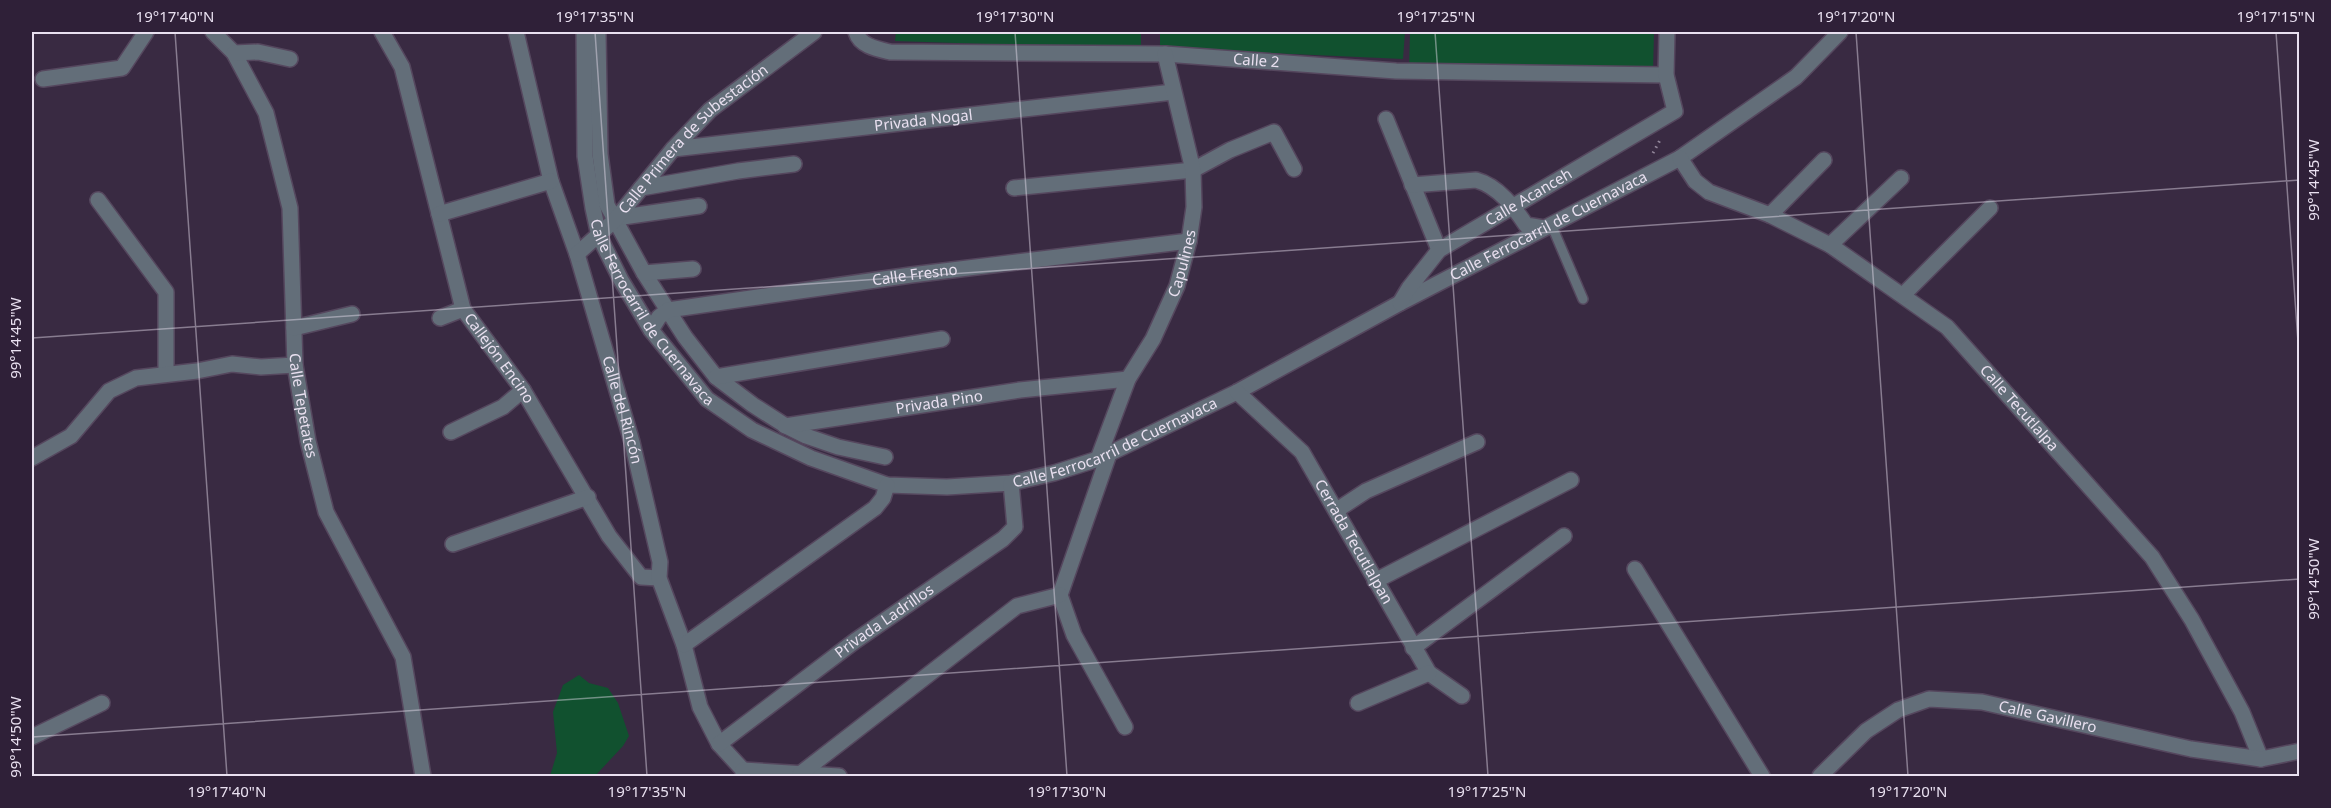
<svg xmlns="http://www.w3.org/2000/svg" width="2331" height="808" font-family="'Noto Sans',sans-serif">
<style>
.green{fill:#11512f}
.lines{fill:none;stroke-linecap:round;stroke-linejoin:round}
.service-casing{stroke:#55475e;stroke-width:12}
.minor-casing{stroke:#55475e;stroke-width:18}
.path{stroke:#95899d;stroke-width:3;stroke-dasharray:1.5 4.5;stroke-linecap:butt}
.service{stroke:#636e79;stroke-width:9}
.minor{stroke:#636e79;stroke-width:15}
.ticks{fill:none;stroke:#e9e0f0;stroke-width:1.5;stroke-opacity:0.45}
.labels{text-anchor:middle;stroke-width:4.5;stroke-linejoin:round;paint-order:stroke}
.street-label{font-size:15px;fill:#e9e0f0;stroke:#2f2038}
.neatline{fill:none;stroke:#e9e0f0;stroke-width:2}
.ticks-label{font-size:15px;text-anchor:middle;fill:#e9e0f0}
</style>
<rect width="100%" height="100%" fill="#392a42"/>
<path class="green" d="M896,32h245v17l-246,-8z
M1160,32h245l-2,27 -243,-11z
M1410,32h244l-1,40 -244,-4z
M579,675l10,8 19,5 10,15 11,33 -6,10 -28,30h-45l7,-23 -4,-41 10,-27z"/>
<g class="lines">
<defs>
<path id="service" d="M1544,228l10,3 29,68"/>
<g id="minor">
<path id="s1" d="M213,32l21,21 32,60 24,95 5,157 13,76 18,71 77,145 20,119"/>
<path id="s2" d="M382,32l20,35 61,242 60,81 86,146 32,41 18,1"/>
<path id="s3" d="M516,32l35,149 26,73 55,188 28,120 -1,16 25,67 16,62 19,37 24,26v6"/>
<path id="s4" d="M584,32l1,124 8,52 6,28 22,44 30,50 56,69 45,31 59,28 76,27 60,2 64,-4 43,-10 44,-14 139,-67 163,-89 280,-145 116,-81 44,-45"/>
<path d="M598,32l2,122 7,51 37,68 41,64 31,40 37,28 33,21 20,10 32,11 47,10"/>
<path id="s5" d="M856,32c4,14 21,17 34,20l275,2 231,17 270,4"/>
<path d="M234,53l24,-1 32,7"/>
<path d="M43,79l79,-11 24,-36"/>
<path d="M1386,119l53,131"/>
<path id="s6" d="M673,149l500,-57"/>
<path id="s7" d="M1680,158l15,23 14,11 61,23 60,30 117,82 205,230 40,63 50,92 19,47"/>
<path d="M1412,185l64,-5c22,6 38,27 50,45l18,3"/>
<path d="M641,188l97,-17 56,-7"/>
<path d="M1014,188l179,-18 37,-20 44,-18 20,37"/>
<path d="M98,200l68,92v81"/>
<path d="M439,214l112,-33"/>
<path d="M1770,215l54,-55"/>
<path d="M616,218l83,-12"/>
<path d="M1830,245l71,-67"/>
<path id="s8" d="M577,254l38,-34 58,-71 37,-39 104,-78"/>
<path d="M644,273l49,-4"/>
<path d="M1903,295l87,-87"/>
<path id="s9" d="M1400,303l9,-15 30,-38 236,-139 -9,-36 1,-43"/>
<path d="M440,318l23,-9"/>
<path d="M294,328l58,-14"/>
<path id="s10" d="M651,330l8,-13 9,-7 243,-35 278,-34"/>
<path d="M716,377l226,-38"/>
<path id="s11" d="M1237,392l65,60 127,221 33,23"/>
<path id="s12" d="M785,426l235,-36 108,-11"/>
<path d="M451,432l52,-25 20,-17"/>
<path d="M1109,454l-49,141 14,40 51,92"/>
<path d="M32,458l39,-22 38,-45 27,-13 61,-7 35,-7 29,3 34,-2"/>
<path id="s13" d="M1098,459l30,-80 25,-40 24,-53 12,-45 5,-34 -1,-37 -28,-116"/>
<path d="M1337,510l29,-19 111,-49"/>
<path d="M453,544l135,-47"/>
<path d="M1635,569l127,207"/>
<path d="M1375,581l196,-101"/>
<path d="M684,645l191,-137 8,-10 4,-13"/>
<path d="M1413,648l151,-112"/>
<path d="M1358,703l71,-30"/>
<path d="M32,737l70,-34"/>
<path id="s14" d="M719,744l136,-103 148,-102 12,-12 -4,-44"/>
<path d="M743,770l96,6"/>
<path d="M800,774l217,-168 43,-11"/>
<path id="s15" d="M1820,776l46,-45 32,-21 31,-11 53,3 209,47 70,10 39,-8"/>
</g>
</defs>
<use href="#service" class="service-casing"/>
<use href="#minor" class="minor-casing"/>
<path class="path" d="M1653,153l7,-13"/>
<use href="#service" class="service"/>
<use href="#minor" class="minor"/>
</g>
<path class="ticks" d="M175,32l52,744M595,32l52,744M1015,32l52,744M1435,32l53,744M1856,32l52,744M2276,32l24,338M32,338l2268,-158M32,737l2268,-158"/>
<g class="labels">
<g class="street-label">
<text dy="5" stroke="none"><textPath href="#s5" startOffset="408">Calle 2</textPath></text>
<text dy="5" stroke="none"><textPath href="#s6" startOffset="252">Privada Nogal</textPath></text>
<text dy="5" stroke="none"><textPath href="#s8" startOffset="164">Calle Primera de Subestación</textPath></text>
<text dy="5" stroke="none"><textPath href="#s9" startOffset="170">Calle Acanceh</textPath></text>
<text dy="5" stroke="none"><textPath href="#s4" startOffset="1324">Calle Ferrocarril de Cuernavaca</textPath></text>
<text dy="5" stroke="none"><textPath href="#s13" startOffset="214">Capulines</textPath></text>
<text dy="5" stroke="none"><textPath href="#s10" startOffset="276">Calle Fresno</textPath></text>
<text dy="5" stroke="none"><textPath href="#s4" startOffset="298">Calle Ferrocarril de Cuernavaca</textPath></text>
<text dy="5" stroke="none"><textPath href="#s2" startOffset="351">Callejón Encino</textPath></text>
<text dy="5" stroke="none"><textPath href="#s12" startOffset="156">Privada Pino</textPath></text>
<text dy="5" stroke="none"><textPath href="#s1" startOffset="394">Calle Tepetates</textPath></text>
<text dy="5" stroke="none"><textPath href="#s7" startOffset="429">Calle Tecutlalpa</textPath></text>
<text dy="5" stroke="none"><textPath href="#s3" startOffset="393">Calle del Rincón</textPath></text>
<text dy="5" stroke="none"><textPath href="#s4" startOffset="838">Calle Ferrocarril de Cuernavaca</textPath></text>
<text dy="5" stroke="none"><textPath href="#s11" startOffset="192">Cerrada Tecutlalpan</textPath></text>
<text dy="5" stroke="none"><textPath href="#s14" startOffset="206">Privada Ladrillos</textPath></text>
<text dy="5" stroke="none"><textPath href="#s15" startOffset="256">Calle Gavillero</textPath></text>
</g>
</g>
<rect width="2331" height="808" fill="none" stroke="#2f2038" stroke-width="66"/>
<rect x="33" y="33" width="2265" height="742" class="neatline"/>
<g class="ticks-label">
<text x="175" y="22">19°17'40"N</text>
<text x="595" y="22">19°17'35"N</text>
<text x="1015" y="22">19°17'30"N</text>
<text x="1436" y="22">19°17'25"N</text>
<text x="1856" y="22">19°17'20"N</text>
<text x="2276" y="22">19°17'15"N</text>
<text transform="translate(2314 180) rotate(-90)" y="5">99°14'45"W</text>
<text transform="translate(16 338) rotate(-90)" y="5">99°14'45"W</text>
<text transform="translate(2314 579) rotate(-90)" y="5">99°14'50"W</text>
<text transform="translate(16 737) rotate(-90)" y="5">99°14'50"W</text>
<text x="227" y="797">19°17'40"N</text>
<text x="647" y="797">19°17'35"N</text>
<text x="1067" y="797">19°17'30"N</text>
<text x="1487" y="797">19°17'25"N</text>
<text x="1908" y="797">19°17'20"N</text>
</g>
</svg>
